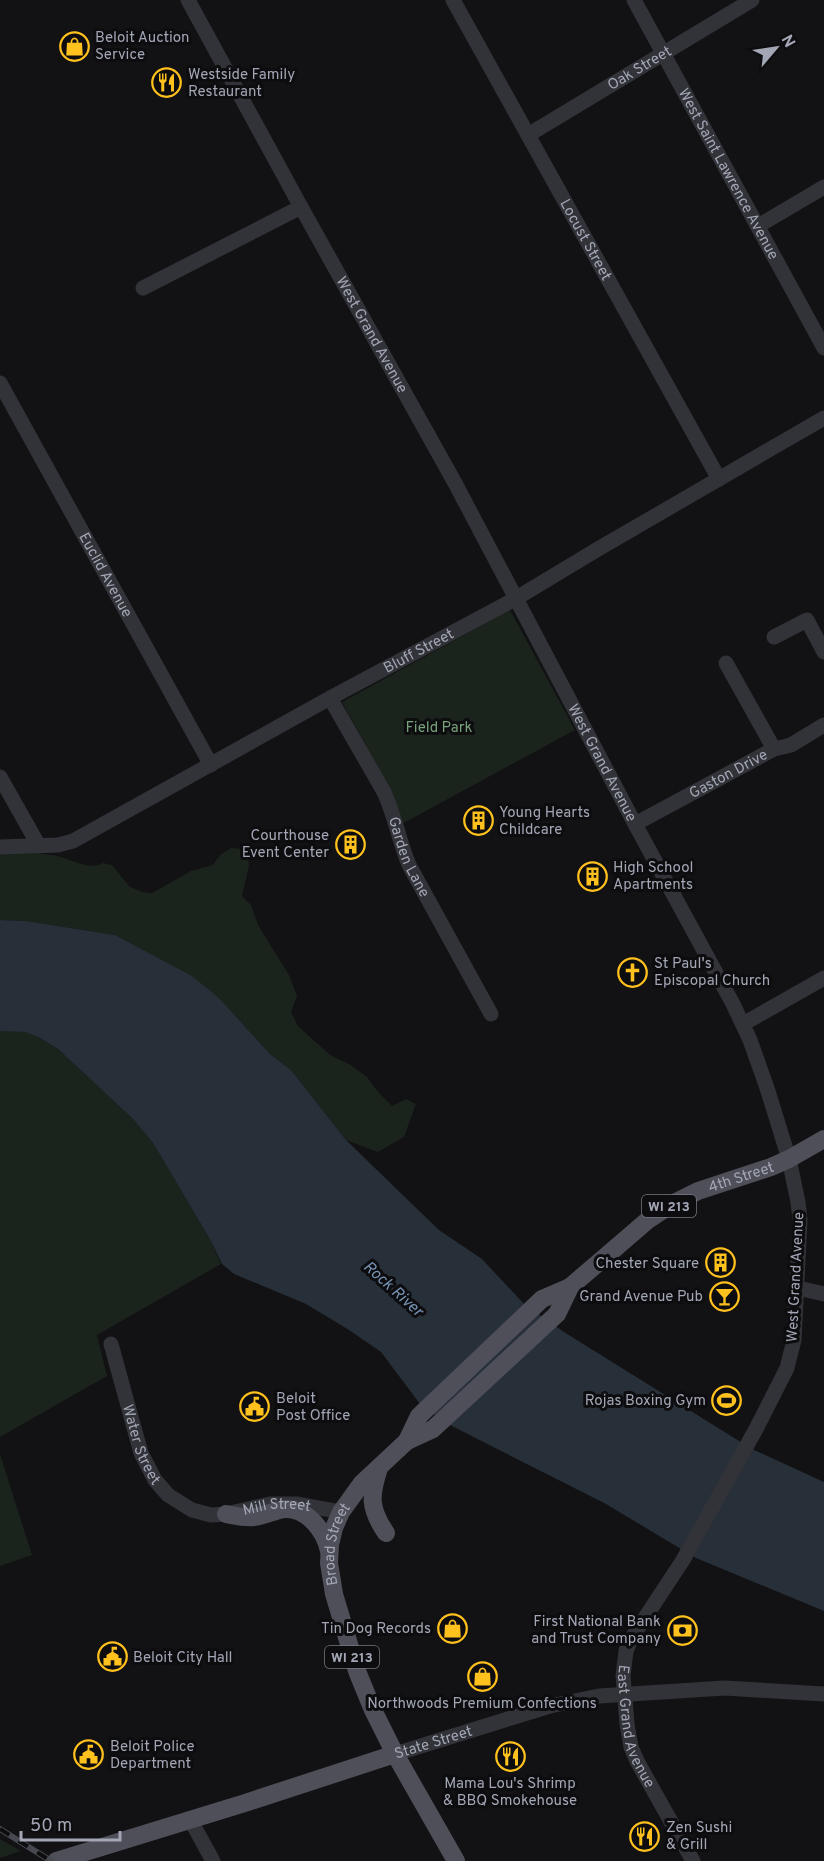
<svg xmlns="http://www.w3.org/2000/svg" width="824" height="1861" font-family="Overpass,sans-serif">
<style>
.green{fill:#1b231d}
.water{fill:#272f38}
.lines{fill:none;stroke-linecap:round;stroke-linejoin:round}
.minor{stroke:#323338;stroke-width:15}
.major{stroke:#4e4f58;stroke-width:18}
.rail-casing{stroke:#474950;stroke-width:6}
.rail{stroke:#0d0c0e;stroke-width:4;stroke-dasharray:11;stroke-linecap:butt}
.labels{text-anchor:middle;stroke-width:6;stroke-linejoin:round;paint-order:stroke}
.shield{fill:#0d0c0e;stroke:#757883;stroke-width:1.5}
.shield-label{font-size:14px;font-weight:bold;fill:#a2a6b5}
.poi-label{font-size:15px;fill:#a2a6b5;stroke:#0d0c0e;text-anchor:start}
.street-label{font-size:15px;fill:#a2a6b5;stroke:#0d0c0e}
.park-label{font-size:15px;fill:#77a27c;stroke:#0d0c0e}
.water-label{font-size:16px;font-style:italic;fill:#7592b3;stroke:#0d0c0e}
</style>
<rect width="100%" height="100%" fill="#121113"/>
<path class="green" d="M510,610l65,120 -175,95 -6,-29 -52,-94z
M231,848l11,1 6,3 1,14 -7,30 9,9 7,20 31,50 8,21 -6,16 7,14 32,29 21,10 16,12 11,15 14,14 14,-7 10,5 -12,33 -26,15 -32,-12 -55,-70 -21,-16 -50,-55 -105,-64 -89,-14 -26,-1v-67c17,0 36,0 53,2 14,2 36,17 50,8l9,2 17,21 13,6 10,1 39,-22 22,-6 7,-10z
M2,1030l23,2 15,6 18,11 75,70 20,24 58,98 10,23 -124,71 10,41 -107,61v-406z
M0,1454l32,101 -32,11z
M0,1839l21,12 -21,7z"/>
<path class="water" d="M0,920l26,1 89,14 77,41 28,23 50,55 21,16 55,70 93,90 43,29 42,45 40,28 188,117 72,33v129l-128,-53 -90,-54 -158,-80 -28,-20 -39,-52 -32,-22 -43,-26 -72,-30 -12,-10 -11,-23 -58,-98 -20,-24 -75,-70 -18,-11 -15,-6 -25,-1z"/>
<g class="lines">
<g class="minor">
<path id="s1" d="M188,0l113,207 154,276 180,341 98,180 17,36 17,48 22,71 9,43 2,18 -6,120 -7,28 -31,61 -73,131 -52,79 -5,12 -3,25 4,48 4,23 6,14 56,100"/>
<path id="s2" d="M453,0l266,479"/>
<path id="s3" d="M634,0l190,348"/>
<path id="s4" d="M528,135l224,-135"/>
<path d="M758,226l66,-39"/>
<path d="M143,288l158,-81"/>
<path id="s5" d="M0,383l211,382"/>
<path d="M774,637l33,-17 17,32"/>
<path d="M726,663l48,86"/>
<path id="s6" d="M330,698l54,94c11,24 15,49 25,73l82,149"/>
<path d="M0,777l39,69"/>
<path id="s7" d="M635,824l139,-75 17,-4 33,-20"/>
<path id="s8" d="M0,847l58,-2 15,-4 257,-143 185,-99 83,-50 226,-131"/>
<path d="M743,1024l81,-46"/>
<path d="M798,1288l26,6"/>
<path id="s9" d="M111,1344l30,109 14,27 13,15 24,15 19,5 15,-1 44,-10h28l43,8"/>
<path id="s10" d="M395,1754l155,-48 49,-10 126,-8 99,6"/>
<path d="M190,1819l23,42"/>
</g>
<g class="major">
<path id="s11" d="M407,1441l12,-25 123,-117 28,-12 78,-67 24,-16 26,-13 73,-24 18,-8 35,-20"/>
<path d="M379,1468c-9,28 -10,40 7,65"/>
<path d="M226,1514c9,2 18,4 28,3 10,-1 21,-7 31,-8 23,-1 40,23 44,42"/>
<path d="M56,1861l189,-58 150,-49"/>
<path id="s12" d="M456,1861l-61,-107 -22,-44 -16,-39 -23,-77 -5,-31 1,-18 4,-17 7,-16 21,-29 45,-42 26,-12 124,-115 13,-27"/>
</g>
<defs>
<path id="rail" d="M0,1829l51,32"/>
</defs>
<use href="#rail" class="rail-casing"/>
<use href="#rail" class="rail"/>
</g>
<defs>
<symbol id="shop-ring" viewBox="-11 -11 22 22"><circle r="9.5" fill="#0d0c0e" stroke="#ffc11e" stroke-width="1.5"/><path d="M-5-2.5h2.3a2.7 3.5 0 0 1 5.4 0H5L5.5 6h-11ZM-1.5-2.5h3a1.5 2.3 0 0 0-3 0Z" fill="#ffc11e"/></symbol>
<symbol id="restaurant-ring" viewBox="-11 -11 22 22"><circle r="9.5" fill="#0d0c0e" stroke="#ffc11e" stroke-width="1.5"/><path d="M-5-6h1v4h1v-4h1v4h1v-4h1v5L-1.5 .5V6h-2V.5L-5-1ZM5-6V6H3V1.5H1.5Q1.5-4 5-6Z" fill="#ffc11e"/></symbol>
<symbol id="building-ring" viewBox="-11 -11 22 22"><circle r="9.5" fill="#0d0c0e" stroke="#ffc11e" stroke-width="1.5"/><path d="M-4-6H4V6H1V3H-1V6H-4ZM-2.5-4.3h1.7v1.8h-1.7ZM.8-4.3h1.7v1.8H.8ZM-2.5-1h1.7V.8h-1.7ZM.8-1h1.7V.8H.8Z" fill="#ffc11e"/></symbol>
<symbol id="church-ring" viewBox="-11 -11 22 22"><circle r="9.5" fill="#0d0c0e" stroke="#ffc11e" stroke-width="1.5"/><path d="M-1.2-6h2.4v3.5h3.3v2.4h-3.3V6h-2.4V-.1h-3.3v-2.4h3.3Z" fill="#ffc11e"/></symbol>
<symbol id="bar-ring" viewBox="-11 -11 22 22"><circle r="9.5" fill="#0d0c0e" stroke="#ffc11e" stroke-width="1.5"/><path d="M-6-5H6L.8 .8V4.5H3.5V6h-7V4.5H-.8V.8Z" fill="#ffc11e"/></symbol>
<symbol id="stadium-ring" viewBox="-11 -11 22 22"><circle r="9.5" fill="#0d0c0e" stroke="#ffc11e" stroke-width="1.5"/><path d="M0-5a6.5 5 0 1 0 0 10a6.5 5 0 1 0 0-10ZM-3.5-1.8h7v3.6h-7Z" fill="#ffc11e"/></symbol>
<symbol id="civic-ring" viewBox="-11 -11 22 22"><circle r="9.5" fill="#0d0c0e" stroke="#ffc11e" stroke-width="1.5"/><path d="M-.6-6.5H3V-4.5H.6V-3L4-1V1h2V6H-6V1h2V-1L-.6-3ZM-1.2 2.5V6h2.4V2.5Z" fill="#ffc11e"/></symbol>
<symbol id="bank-ring" viewBox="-11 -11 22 22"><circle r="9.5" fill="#0d0c0e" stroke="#ffc11e" stroke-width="1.5"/><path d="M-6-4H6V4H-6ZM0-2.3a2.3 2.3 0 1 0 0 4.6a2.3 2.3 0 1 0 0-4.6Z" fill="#ffc11e"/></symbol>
</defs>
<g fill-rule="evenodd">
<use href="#shop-ring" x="58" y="30" width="33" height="33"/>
<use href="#restaurant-ring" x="150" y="66" width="33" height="33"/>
<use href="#building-ring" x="462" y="804" width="33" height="33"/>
<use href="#building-ring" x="334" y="828" width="33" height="33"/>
<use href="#building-ring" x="576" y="860" width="33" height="33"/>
<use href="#church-ring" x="616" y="956" width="33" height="33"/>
<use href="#building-ring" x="704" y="1246" width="33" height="33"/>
<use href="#bar-ring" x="708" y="1280" width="33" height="33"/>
<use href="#stadium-ring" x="710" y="1384" width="33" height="33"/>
<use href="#civic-ring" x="238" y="1390" width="33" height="33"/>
<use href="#shop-ring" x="436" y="1612" width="33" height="33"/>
<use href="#bank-ring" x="666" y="1614" width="33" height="33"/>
<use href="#civic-ring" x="96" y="1640" width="33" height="33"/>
<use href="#shop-ring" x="466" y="1660" width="33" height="33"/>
<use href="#civic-ring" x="72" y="1738" width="33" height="33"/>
<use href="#restaurant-ring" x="494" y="1740" width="33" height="33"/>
<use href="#restaurant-ring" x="628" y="1820" width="33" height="33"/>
</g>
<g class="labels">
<g class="shield">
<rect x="642" y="1195" width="54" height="22" rx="4.5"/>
<rect x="325" y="1646" width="54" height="22" rx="4.5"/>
</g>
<g class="shield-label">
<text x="669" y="1211">WI 213</text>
<text x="352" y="1662">WI 213</text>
</g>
<g class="poi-label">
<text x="95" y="42">Beloit Auction<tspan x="95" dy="17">Service</tspan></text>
<text x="188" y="79">Westside Family<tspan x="188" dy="17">Restaurant</tspan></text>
<text x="499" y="817">Young Hearts<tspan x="499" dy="17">Childcare</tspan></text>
<text x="329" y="840" text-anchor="end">Courthouse<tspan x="329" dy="17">Event Center</tspan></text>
<text x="613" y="872">High School<tspan x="613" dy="17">Apartments</tspan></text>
<text x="654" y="968">St Paul's<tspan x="654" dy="17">Episcopal Church</tspan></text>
<text x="699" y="1268" text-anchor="end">Chester Square</text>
<text x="703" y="1301" text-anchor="end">Grand Avenue Pub</text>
<text x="276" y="1403">Beloit<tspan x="276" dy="17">Post Office</tspan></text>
<text x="706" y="1405" text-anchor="end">Rojas Boxing Gym</text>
<text x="661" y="1626" text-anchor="end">First National Bank<tspan x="661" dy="17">and Trust Company</tspan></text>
<text x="431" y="1633" text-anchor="end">Tin Dog Records</text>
<text x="133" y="1662">Beloit City Hall</text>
<text x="482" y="1708" text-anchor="middle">Northwoods Premium Confections</text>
<text x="110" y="1751">Beloit Police<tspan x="110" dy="17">Department</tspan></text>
<text x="510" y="1788" text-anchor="middle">Mama Lou's Shrimp<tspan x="510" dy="17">&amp; BBQ Smokehouse</tspan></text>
<text x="666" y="1832">Zen Sushi<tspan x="666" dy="17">&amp; Grill</tspan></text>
</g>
<g class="street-label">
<text dy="5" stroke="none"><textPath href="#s4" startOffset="130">Oak Street</textPath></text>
<text dy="5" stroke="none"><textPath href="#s3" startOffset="198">West Saint Lawrence Avenue</textPath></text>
<text dy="5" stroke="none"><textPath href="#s2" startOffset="274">Locust Street</textPath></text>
<text dy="5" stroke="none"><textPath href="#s1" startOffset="382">West Grand Avenue</textPath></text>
<text dy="5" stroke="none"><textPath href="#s5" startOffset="219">Euclid Avenue</textPath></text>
<text dy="5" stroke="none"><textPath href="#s8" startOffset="468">Bluff Street</textPath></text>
<text dy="5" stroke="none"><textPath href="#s1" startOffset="868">West Grand Avenue</textPath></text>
<text dy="5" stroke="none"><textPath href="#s7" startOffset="106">Gaston Drive</textPath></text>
<text dy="5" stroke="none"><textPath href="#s6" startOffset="178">Garden Lane</textPath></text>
<text dy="5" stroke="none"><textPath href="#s11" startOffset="434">4th Street</textPath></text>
<text transform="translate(795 1277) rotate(-87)" y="5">West Grand Avenue</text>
<text dy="5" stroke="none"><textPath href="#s9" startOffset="105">Water Street</textPath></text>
<text dy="5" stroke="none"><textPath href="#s9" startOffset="278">Mill Street</textPath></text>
<text dy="5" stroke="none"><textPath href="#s12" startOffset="346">Broad Street</textPath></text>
<text dy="5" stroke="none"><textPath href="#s1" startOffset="1922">East Grand Avenue</textPath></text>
<text dy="5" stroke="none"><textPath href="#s10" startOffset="40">State Street</textPath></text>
</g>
<g class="park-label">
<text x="439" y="732">Field Park</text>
</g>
<g class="water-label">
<text transform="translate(394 1288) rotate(42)" y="6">Rock River</text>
</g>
</g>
<g transform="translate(776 48) rotate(61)" stroke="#0d0c0e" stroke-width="4.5" paint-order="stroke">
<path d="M0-4.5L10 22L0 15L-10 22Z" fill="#a2a6b5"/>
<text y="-9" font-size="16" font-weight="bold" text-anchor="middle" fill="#a2a6b5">N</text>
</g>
<path d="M21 1831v9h99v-9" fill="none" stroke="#a2a6b5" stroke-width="3"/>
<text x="30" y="1831" font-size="18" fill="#a2a6b5" stroke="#0d0c0e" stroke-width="4.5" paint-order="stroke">50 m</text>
</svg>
